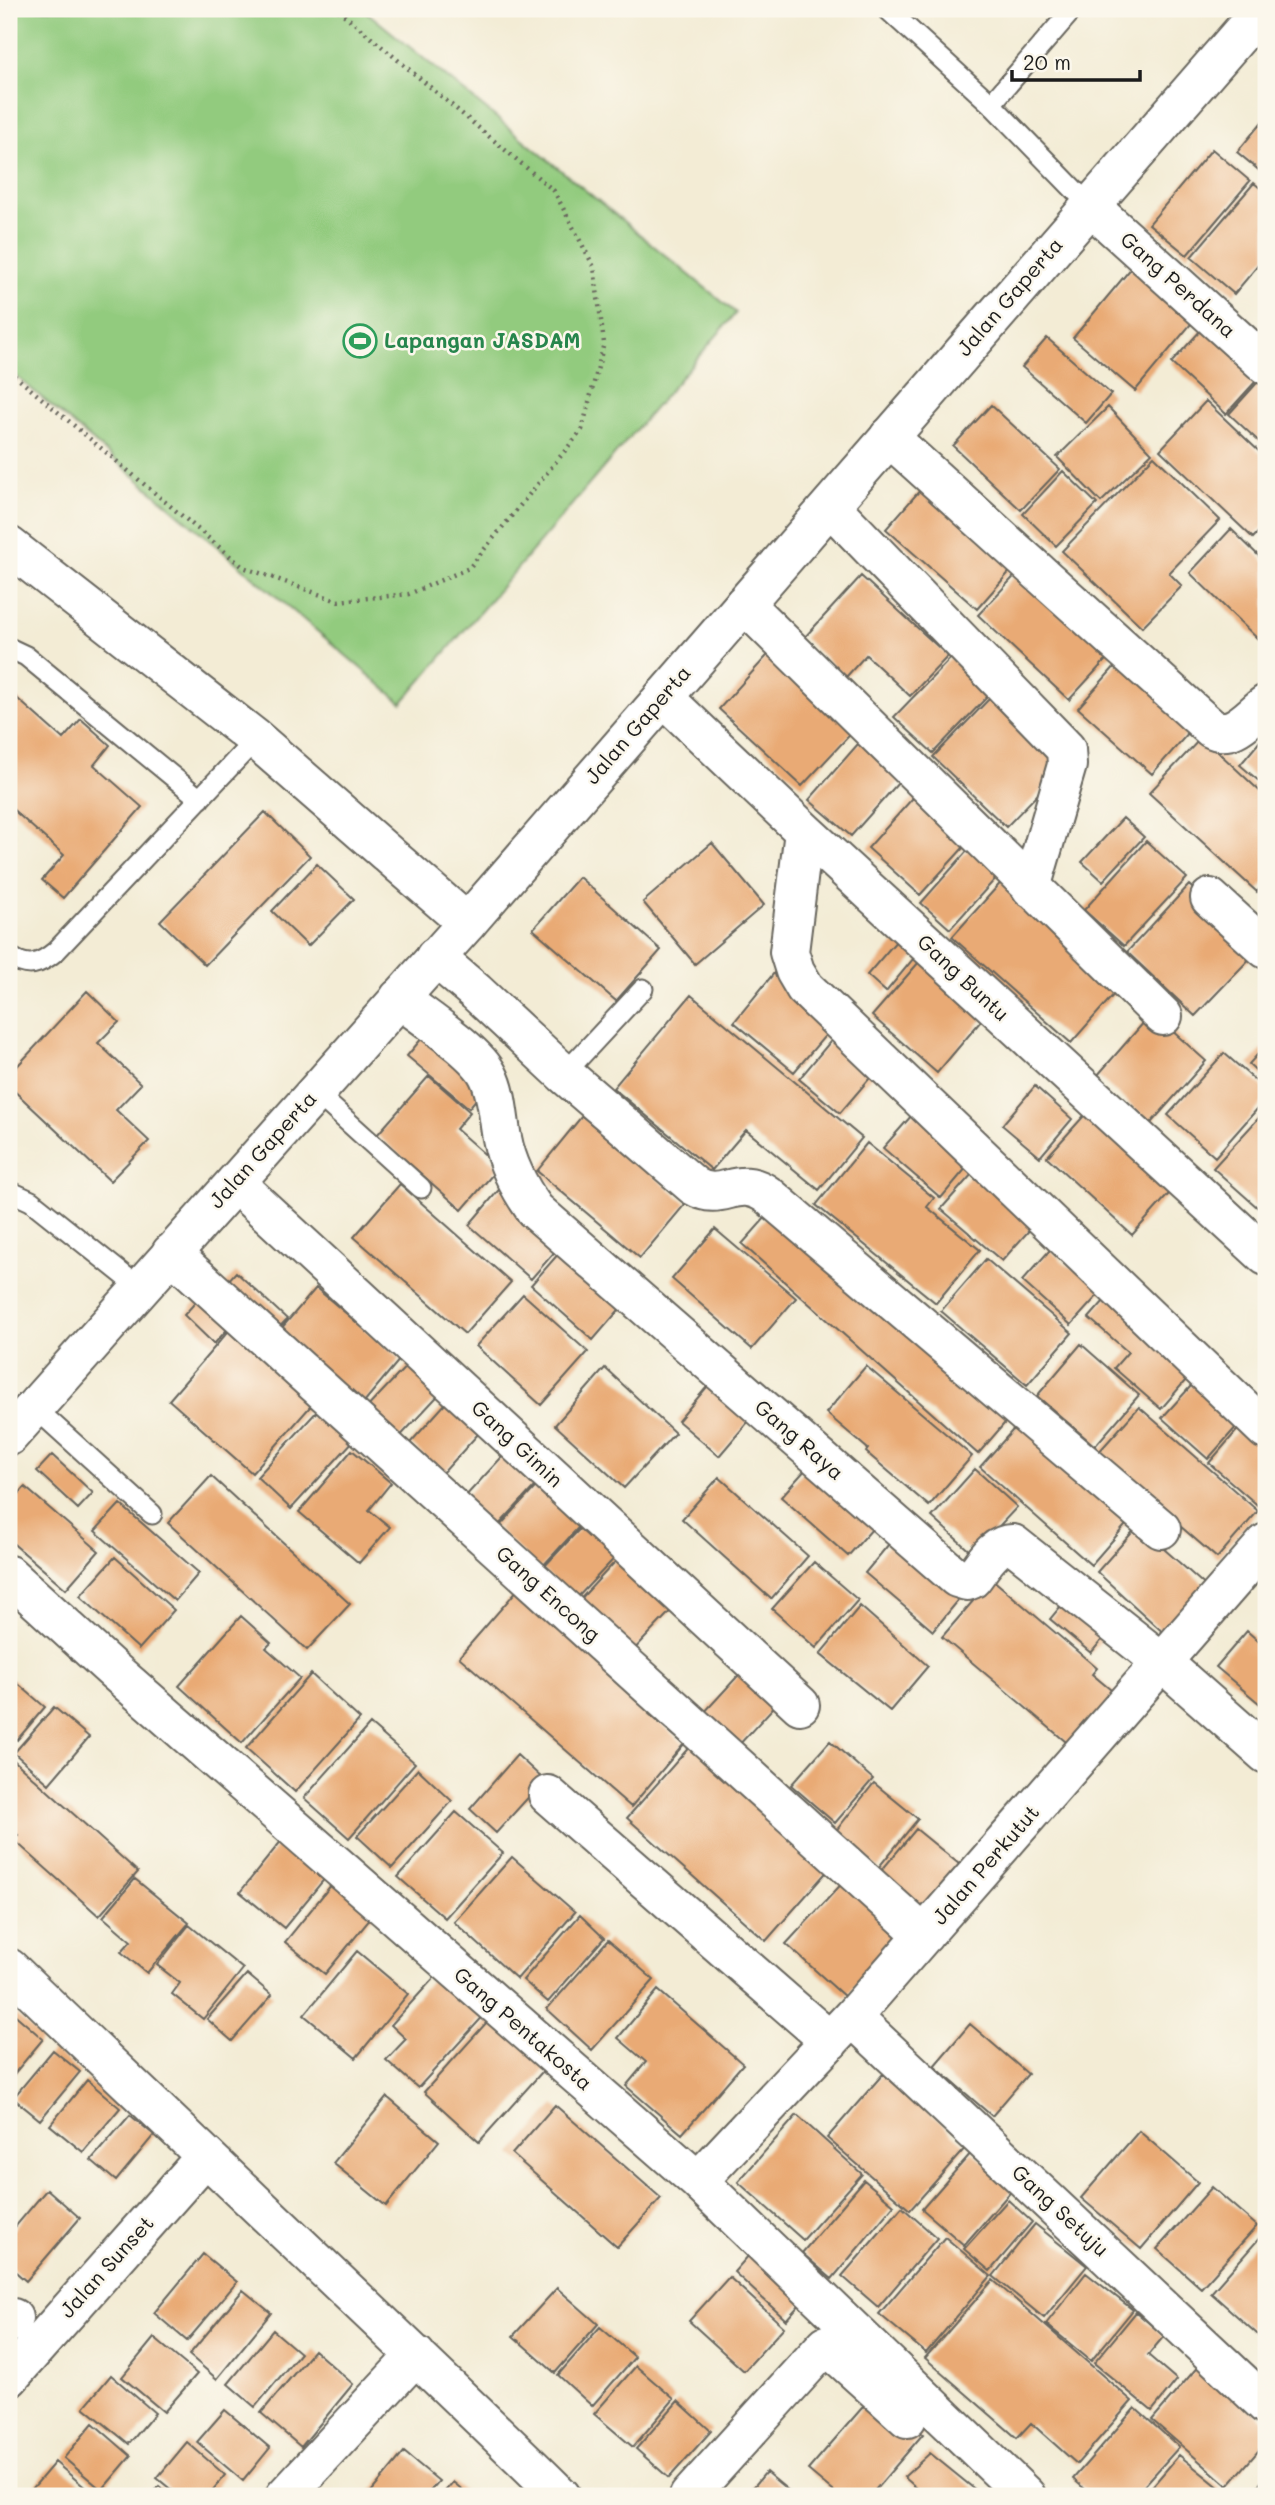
<svg xmlns="http://www.w3.org/2000/svg" width="1275" height="2505" font-family="Mali,sans-serif">
<style>
.garden{fill:#92cb7e;stroke:#57744d;stroke-width:2}
.building{fill:#e9aa74}
.lines{fill:none;stroke-linecap:round;stroke-linejoin:round}
.service-casing{stroke:#67655d;stroke-width:23}
.minor-casing{stroke:#67655d;stroke-width:42}
.tertiary-casing{stroke:#67655d;stroke-width:42}
.path{stroke:#67655d;stroke-width:4.5;stroke-dasharray:2 5;stroke-linecap:butt}
.service{stroke:#fff;stroke-width:19}
.minor{stroke:#fff;stroke-width:38}
.tertiary{stroke:#fff;stroke-width:38}
.labels{text-anchor:middle;stroke-width:5;stroke-linejoin:round;paint-order:stroke}
.street-label{font-size:21px;fill:#1c1c1c;stroke:#fbf7ec}
.leisure-label{font-size:21px;font-weight:bold;fill:#27864d;stroke:#fbf7ec;text-anchor:start}
</style>
<rect width="100%" height="100%" fill="#fbf7ec"/>
<filter id="ink" filterUnits="userSpaceOnUse"><feTurbulence type="fractalNoise" baseFrequency=".0143" numOctaves="2"/><feDisplacementMap in="SourceGraphic" scale="14" xChannelSelector="R" yChannelSelector="G"/><feConvolveMatrix kernelMatrix="1 2 1 2 8 2 1 2 1" color-interpolation-filters="sRGB"/></filter>
<filter id="wash" filterUnits="userSpaceOnUse"><feTurbulence type="fractalNoise" baseFrequency=".00686" numOctaves="4" result="noise"/><feDisplacementMap in="SourceGraphic" scale="28" xChannelSelector="R" yChannelSelector="G"/><feGaussianBlur stdDeviation="1.57" result="paint"/><feColorMatrix in="noise" values="0 0 0 0 0 0 0 0 0 0 0 0 0 0 0 0 0 1.4 0 .05"/><feComposite in="paint" operator="in"/></filter>
<g filter="url(#wash)">
<rect width="100%" height="100%" fill="#f3ecd5"/>
<path class="garden" d="M9,9h354l373,304 -334,390 -393,-333z"/>
<g id="blocks">
<path class="building" d="M1266,117v59l-29,-24z
M1212,149l38,32 -63,74 -38,-31z
M1254,183l12,10v63l-32,38 -43,-37z
M1138,260l63,52 -66,79 -62,-53z
M1212,318l54,52 -40,44 -55,-51z
M1047,338l64,56 -25,29 -64,-56z
M1266,373v75l-37,-34z
M1206,401l60,57v66l-13,14 -93,-88z
M991,405l69,64 -39,41 -68,-64z
M1108,407l44,46 -51,49 -44,-45z
M1154,456l66,64 -51,53 13,13 -40,41 -80,-76z
M1063,471l34,33 -41,42 -33,-32z
M929,480l90,81 -42,48 -91,-80z
M1231,529l35,34v84l-76,-74z
M1023,567l91,84 -45,49 -91,-85z
M861,576l87,80 -38,40 -44,-41 -20,22 -42,-39z
M775,647l84,78 -57,61 -83,-77z
M1124,656l74,66 -46,52 -74,-66z
M951,658l38,37 -56,58 -39,-36z
M10,692l53,47 18,-20 29,26 -16,20 48,42 -79,91 -21,-18 22,-25 -55,-49z
M992,696l73,70 -59,61 -73,-70z
M1266,734v53l-26,-22z
M865,736l42,37 -56,63 -42,-36z
M1202,737l64,60v85l-9,10 -108,-99z
M921,789l53,47 -54,59 -52,-47z
M265,812l45,44 -105,109 -45,-44z
M1123,818l21,19 -41,44 -21,-19z
M976,841l30,26 -56,62 -29,-26z
M1146,841l41,37 -63,68 -40,-36z
M712,843l52,62 -69,59 -52,-62z
M317,864l37,35 -46,47 -36,-35z
M579,877l82,73 -45,51 -83,-72z
M1005,878l118,106 -52,59 -119,-106z
M1189,885l69,65 -63,66 -68,-64z
M904,932l19,15 -37,45 -19,-17z
M926,954l65,55 -54,64 -65,-57z
M774,973l62,50 -42,49 -60,-50z
M87,991l32,31 -21,21 43,41 -25,26 33,31 -39,40 -101,-95v-11z
M691,995l171,143 -43,52 -73,-60 -34,40 -99,-82z
M1152,1013l54,48 -55,62 -54,-47z
M840,1030l41,35 -41,48 -41,-34z
M428,1031l62,51 -21,26 -62,-52z
M1266,1045v35l-17,-16z
M1224,1053l42,37v9l-51,58 -47,-42z
M429,1076l41,36 -14,17 43,38 -37,43 -85,-75z
M1035,1086l37,33 -32,38 -38,-32z
M920,1106l57,49 -36,43 -58,-50z
M1091,1108l85,78 -44,49 -85,-78z
M1266,1110v105l-53,-47z
M582,1116l104,87 -46,55 -103,-87z
M867,1143l67,55 -7,9 53,43 -44,53 -120,-98z
M980,1165l60,53 -38,43 -61,-52z
M400,1184l111,98 -46,52 -111,-97z
M503,1185l62,55 -34,39 -62,-54z
M775,1207l235,210 -32,37 -236,-210z
M715,1229l81,69 -44,51 -80,-70z
M568,1243l62,54 -37,43 -62,-55z
M1050,1250l18,16 40,18 -37,41 -49,-44z
M986,1259l86,74 -45,52 -86,-74z
M236,1272l51,47 -18,19 -51,-46z
M316,1288l84,71 -41,49 -85,-71z
M1111,1293l86,74 -36,42 -47,-41 14,-16 -39,-34z
M203,1294l31,28 -20,22 -30,-29z
M523,1294l65,58 -47,53 -65,-59z
M239,1319l84,73 -71,81 -83,-73z
M1081,1344l58,51 -44,51 -58,-50z
M414,1358l32,29 -52,56 -32,-30z
M866,1366l106,90 -43,50 -63,-54 2,-3 -42,-36z
M605,1368l70,65 -51,55 -69,-63z
M718,1374l41,35 -40,47 -41,-35z
M1200,1376l45,41 -37,42 -46,-41z
M455,1393l33,30 -45,50 -33,-30z
M1139,1407l119,104 -41,47 -120,-104z
M320,1408l34,32 -63,69 -34,-32z
M1247,1419l19,17v68l-4,5 -53,-46z
M1020,1422l111,97 -40,46 -111,-98z
M513,1445l32,30 -50,54 -32,-30z
M352,1450l39,33 -22,27 21,17 -31,36 -60,-51z
M52,1455l41,38 -15,16 -41,-38z
M815,1459l67,59 -34,38 -67,-59z
M975,1469l42,38 -44,47 -41,-37z
M211,1476l139,128 -43,46 -139,-127z
M545,1477l43,40 -48,52 -43,-40z
M719,1477l89,79 -37,43 -89,-80z
M25,1487l74,64 -33,38 -57,-49v-35z
M120,1504l79,69 -24,28 -80,-70z
M590,1518l33,31 -48,51 -33,-31z
M1138,1526l70,62 -42,47 -69,-63z
M898,1533l68,58 -33,40 -68,-58z
M626,1550l54,51 -51,54 -54,-50z
M115,1557l59,53 -35,39 -59,-53z
M814,1562l44,38 -42,48 -44,-39z
M992,1579l105,89 -5,6 31,26 -45,52 -136,-115z
M519,1588l137,119 -7,7 35,30 -53,63 -172,-150z
M1070,1595l41,34 -20,24 -41,-34z
M860,1606l68,60 -38,45 -70,-57z
M241,1616l30,27 -5,5 34,30 -58,65 -63,-57z
M1247,1631l19,17v61l-50,-42z
M747,1666l35,32 -45,49 -35,-32z
M311,1674l49,45 -65,73 -49,-44z
M9,1676l36,31 -28,33 -8,-7z
M54,1707l35,30 -40,47 -35,-31z
M370,1724l45,39 -66,75 -45,-40z
M699,1736l139,123 -72,82 -139,-123z
M830,1741l43,38 -38,44 -44,-38z
M517,1755l27,25 -48,53 -26,-24z
M9,1756l129,116 -39,44 -85,-76 4,-5 -9,-8z
M418,1769l34,32 -60,67 -35,-32z
M874,1783l44,36 -40,49 -43,-36z
M456,1812l47,41 -58,65 -47,-41z
M916,1829l49,40 -39,49 -50,-41z
M286,1835l45,36 -47,57 -44,-36z
M512,1857l63,55 -58,67 -63,-57z
M848,1877l58,53 -61,67 -59,-53z
M135,1879l54,44 -42,50 -26,-21 10,-11 -28,-24z
M336,1879l40,33 -51,62 -40,-32z
M580,1915l24,23 -56,64 -25,-22z
M189,1925l54,44 -40,50 -31,-25 8,-11 -23,-18z
M608,1940l46,40 -62,70 -45,-41z
M357,1951l51,43 -52,64 -52,-43z
M441,1970l46,42 -69,76 -32,-28 20,-21 -15,-14z
M247,1974l25,21 -40,46 -25,-22z
M658,1990l85,74 -61,70 -56,-48 20,-24 -28,-24z
M12,2012l31,27 -34,41v-64z
M496,2012l55,50 -72,80 -55,-50z
M970,2024l58,50 -36,42 -58,-50z
M53,2050l27,22 -40,48 -27,-22z
M883,2074l84,72 -57,64 -83,-72z
M87,2080l33,28 -37,44 -33,-27z
M387,2097l52,44 -53,65 -53,-43z
M555,2105l106,93 -44,49 -105,-93z
M130,2115l24,20 -38,46 -25,-21z
M797,2115l65,59 -59,66 -65,-58z
M1139,2131l59,51 -57,67 -60,-51z
M972,2152l42,36 -50,57 -42,-36z
M864,2180l30,25 -62,74 -30,-26z
M1212,2187l45,39 -56,62 -44,-39z
M47,2189l33,29 -54,63 -17,-15v-32z
M1008,2200l24,22 -42,49 -26,-22z
M902,2207l35,31 -59,69 -36,-31z
M1035,2224l52,42 -43,52 -51,-42z
M1263,2234l3,2v106l-55,-49z
M945,2237l46,39 -65,77 -47,-39z
M757,2246l52,48 -23,26 -52,-48z
M203,2254l34,28 -50,59 -33,-28z
M1086,2273l47,37 -42,51 -45,-37z
M729,2277l55,50 -40,44 -55,-50z
M993,2280l139,121 -55,63 -46,-41 -14,15 -92,-80z
M557,2288l41,36 -43,49 -42,-37z
M243,2290l28,23 -54,66 -28,-24z
M1136,2312l28,24 -16,19 29,25 -25,31 -58,-48z
M600,2327l35,30 -43,49 -34,-31z
M273,2330l27,23 -45,54 -27,-23z
M154,2338l43,36 -33,38 -42,-35z
M314,2350l39,34 -52,63 -40,-34z
M1200,2364l66,58v20l-38,44 -76,-66z
M636,2366l38,33 -41,48 -39,-33z
M111,2375l44,38 -26,31 -45,-37z
M875,2393l48,41 -53,62h-31l-31,-26z
M678,2401l33,30 -42,47 -33,-29z
M1135,2408l44,39 -44,49h-42l-20,-17z
M225,2410l45,38 -27,33 -46,-39z
M93,2423l38,33 -29,34 -38,-32z
M187,2442l38,33 -17,21h-29l-22,-18z
M404,2452l35,29 -13,15h-51l-4,-4z
M930,2453l53,43h-57l-22,-19z
M1179,2455l42,34 -6,7h-71z
M55,2462l39,33 -1,1h-52l-9,-7z
M766,2472l29,24h-49z
M1266,2476v20h-16z
M453,2482l17,14h-29z
M159,2486l12,10h-20z"/>
</g>
</g>
<g filter="url(#ink)">
<use href="#blocks" fill-opacity="0" stroke="#67655d" stroke-width="2"/>
<g class="lines">
<defs>
<path id="service" d="M887,9l104,95 99,102
M991,104l82,-95
M9,648l17,8 174,143
M9,956c19,13 30,9 47,-5l200,-212
M564,1074l79,-85
M315,1092l106,96
M9,1191l22,10 109,87
M34,1407l118,107"/>
<path id="minor" d="M1090,206l176,159
M889,437l322,291c22,12 38,-12 55,-24
M831,507l235,242 1,16 -36,123
M9,546l247,193 211,184
M744,604l419,412
M663,697l141,134 462,425
M804,831l-15,121 6,19 10,17 461,442
M1210,898l56,51
M435,957l41,35 88,82 130,112c30,18 42,-14 75,10l392,333
M399,998c24,19 77,53 89,77 10,19 10,43 14,63 5,27 18,51 33,72l422,368 10,3 5,-2c11,-14 22,-36 41,-35l149,118 104,92
M235,1183l565,522
M171,1253l753,682
M9,1575l102,93 587,513 328,315
M548,1795l282,246
M9,1968c183,177 370,350 552,528
M852,2017l414,388
M698,2181l154,-164 414,-474
M9,2323l4,-5
M9,2378l196,-221
M285,2496l131,-141
M689,2496l137,-151 81,73"/>
<path id="tertiary" d="M9,1436l458,-513 795,-914"/>
</defs>
<use href="#service" class="service-casing"/>
<use href="#minor" class="minor-casing"/>
<use href="#tertiary" class="tertiary-casing"/>
<path class="path" d="M9,371l234,196 95,34 71,-7 60,-26 113,-138 22,-87 -10,-76 -40,-76 -217,-182"/>
<use href="#service" class="service"/>
<use href="#minor" class="minor"/>
<use href="#tertiary" class="tertiary"/>
</g>
</g>
<defs>
<symbol id="stadium-ring" viewBox="-11 -11 22 22"><circle r="9.5" fill="#fbf7ec" stroke="#2e9e5b" stroke-width="1.5"/><path d="M0-5a6.5 5 0 1 0 0 10a6.5 5 0 1 0 0-10ZM-3.5-1.8h7v3.6h-7Z" fill="#2e9e5b"/></symbol>
</defs>
<g fill-rule="evenodd">
<use href="#stadium-ring" x="341" y="322" width="38" height="38"/>
</g>
<g class="labels">
<g class="street-label">
<text transform="translate(1178 285) rotate(42)" y="7">Gang Perdana</text>
<text transform="translate(1010 297) rotate(-49)" y="7">Jalan Gaperta</text>
<text transform="translate(638 725) rotate(-49)" y="7">Jalan Gaperta</text>
<text transform="translate(963 978) rotate(43)" y="7">Gang Buntu</text>
<text transform="translate(263 1150) rotate(-48)" y="7">Jalan Gaperta</text>
<text transform="translate(799 1440) rotate(41)" y="7">Gang Raya</text>
<text transform="translate(517 1444) rotate(43)" y="7">Gang Gimin</text>
<text transform="translate(548 1594) rotate(42)" y="7">Gang Encong</text>
<text transform="translate(986 1865) rotate(-49)" y="7">Jalan Perkutut</text>
<text transform="translate(523 2029) rotate(41)" y="7">Gang Pentakosta</text>
<text transform="translate(1060 2211) rotate(43)" y="7">Gang Setuju</text>
<text transform="translate(107 2267) rotate(-48)" y="7">Jalan Sunset</text>
</g>
<g class="leisure-label">
<text x="384" y="348">Lapangan JASDAM</text>
</g>
</g>
<rect width="1275" height="2505" fill="none" stroke="#fbf7ec" stroke-width="35"/>
<path d="M1012 70v10h128v-10" fill="none" stroke="#1c1c1c" stroke-width="3.5"/>
<text x="1023" y="70" font-size="21" fill="#1c1c1c" stroke="#fbf7ec" stroke-width="5" paint-order="stroke">20 m</text>
</svg>
